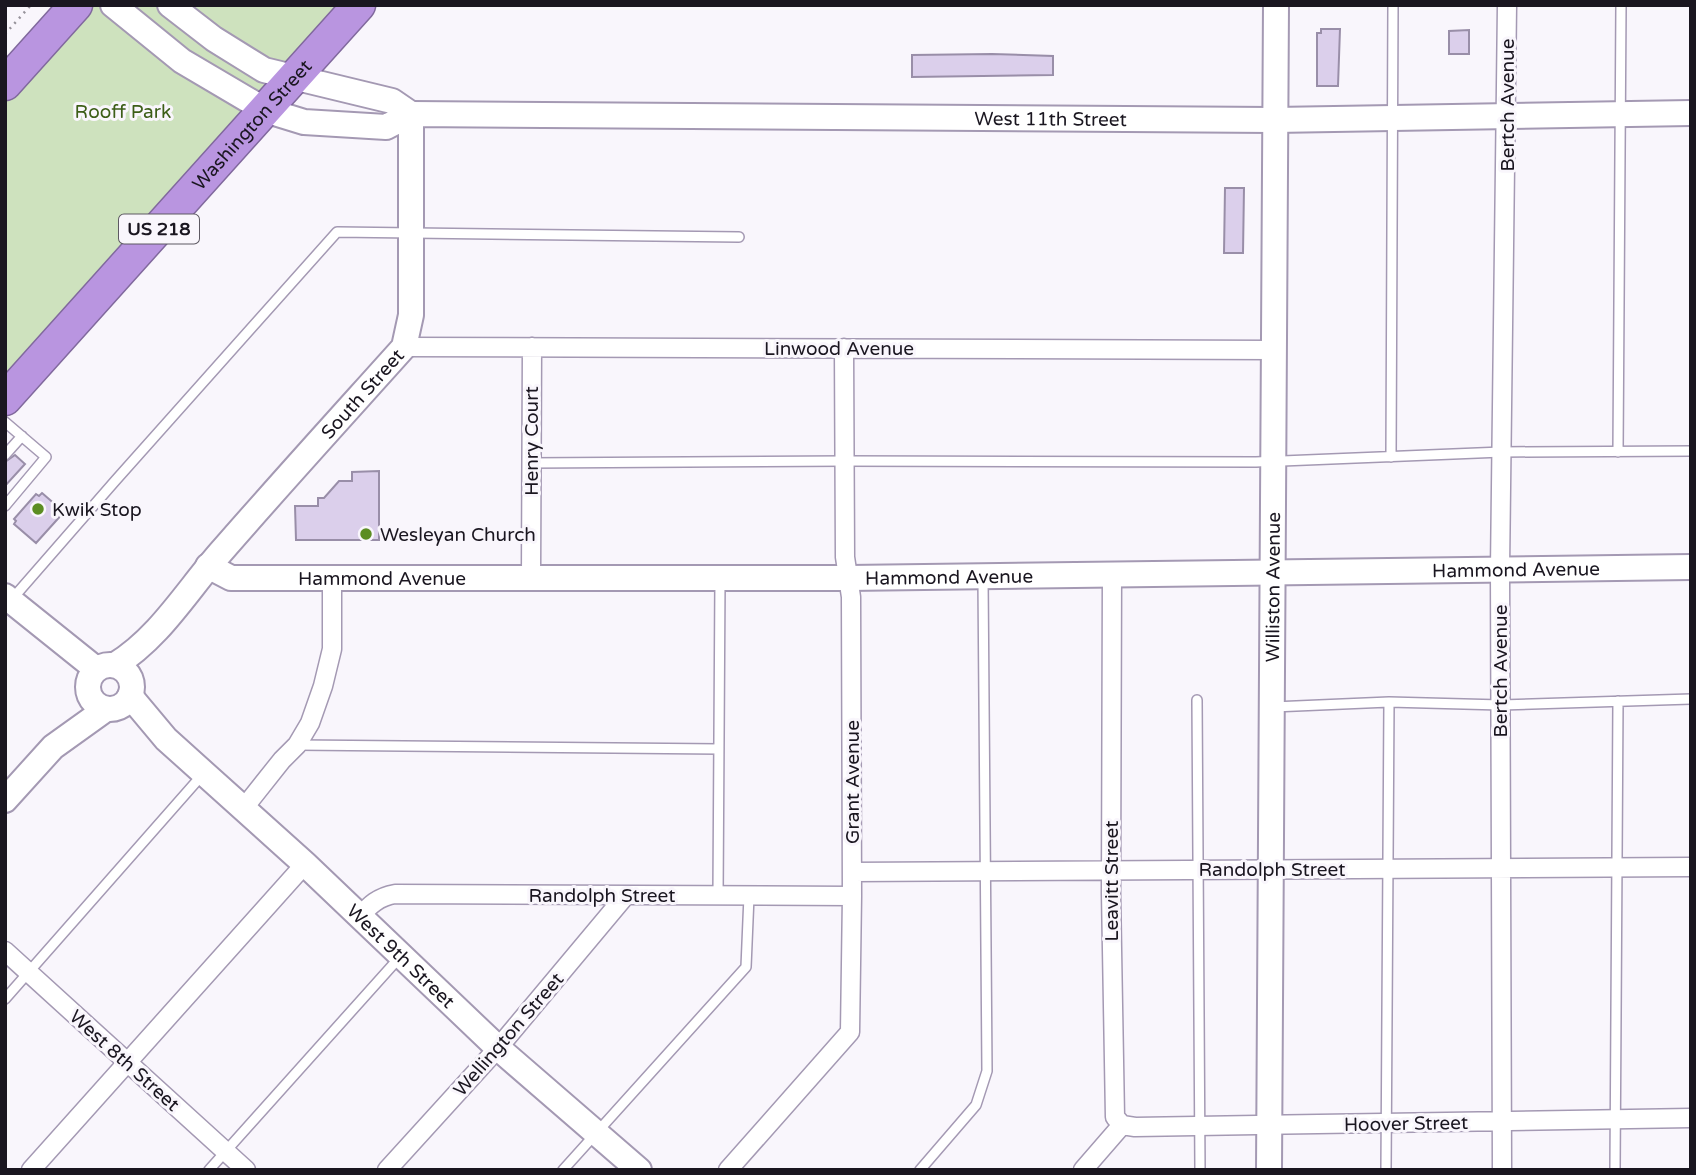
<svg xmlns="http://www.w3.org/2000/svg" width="1696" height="1175" font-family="'Varela Round',sans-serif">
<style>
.green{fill:#cee2be}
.building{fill:#dbcfeb;stroke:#998ea8;stroke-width:2}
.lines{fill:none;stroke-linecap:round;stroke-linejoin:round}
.lane-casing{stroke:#a499b3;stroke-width:12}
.street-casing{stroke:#a499b3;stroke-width:21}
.secondary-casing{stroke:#a499b3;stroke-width:28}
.highway-casing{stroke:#81699d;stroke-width:35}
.path{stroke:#96929a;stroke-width:2.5;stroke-dasharray:2 5;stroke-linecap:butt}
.lane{stroke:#fff;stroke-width:9}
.street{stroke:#fff;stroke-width:18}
.secondary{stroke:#fff;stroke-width:24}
.highway{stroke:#b995e0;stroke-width:32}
.rail{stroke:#4d4952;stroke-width:4.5;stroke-dasharray:9 9;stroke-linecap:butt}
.poi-dot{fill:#5c8d23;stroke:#f9f6fc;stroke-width:2.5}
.labels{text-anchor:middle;stroke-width:6;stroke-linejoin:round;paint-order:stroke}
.shield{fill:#f9f6fc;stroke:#5d5962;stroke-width:2}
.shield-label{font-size:18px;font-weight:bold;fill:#1a1620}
.street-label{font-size:19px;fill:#1a1620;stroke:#f9f6fc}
.park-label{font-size:19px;fill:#3c5e17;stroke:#f9f6fc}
.poi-label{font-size:19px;fill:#1a1620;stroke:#f9f6fc;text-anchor:start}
</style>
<rect width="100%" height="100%" fill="#f9f6fc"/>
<path class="green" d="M76,5h283l-354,394v-315z"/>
<path class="building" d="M1321,29h19l-2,57h-21v-53h4z
M1469,30v24h-20v-23z
M992,54l61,2v19l-141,2v-22z
M1225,188h19l-1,65h-19z
M15,455l10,9 -20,22v-24z
M379,471v69h-83l-1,-34h23v-8h6l15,-17h13v-9z
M42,493l22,19 -28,31 -22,-19 2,-3 -2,-2 22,-25 3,2z"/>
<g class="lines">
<defs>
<path id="lane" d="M5,422l41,35 -41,49
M1618,452l3,-447
M5,455l17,-19
M1391,457l2,-452
M531,463l314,-2 411,1 246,-10 189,-1
M13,598l102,-117 222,-249 402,5
M1197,700l3,470
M1273,707l116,-5 112,3 190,-6
M297,745l422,4
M718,895l2,-316
M5,999l198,-225
M209,1170l190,-212
M563,1170l183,-203 3,-71
M920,1170l56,-65 11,-34 -4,-492
M1386,1170l3,-468
M1615,1170l3,-469"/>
<path id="street" d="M404,347l869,3
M1112,573l-1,320 4,224 7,8
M531,577l1,-230
M243,809l39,-49 15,-15 13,-22 13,-37 9,-37v-71
M852,872l839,-5
M359,917c11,-12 19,-20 36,-23l457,2
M5,951l241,219
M1122,1125l13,2 556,-9
M31,1170l274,-306
M387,1170l111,-122 128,-153
M728,1170l122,-138 2,-136 -1,-299 -6,-40 -1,-209
M1083,1170l39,-45
M1502,1170l-2,-601 7,-564"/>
<g id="secondary">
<path id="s1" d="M113,5l69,56 83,49 39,12 82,5 25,-13 864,6 416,-7"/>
<path d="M170,5l44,34 50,31 128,31 19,13"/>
<path id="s2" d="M208,566l23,12h618l842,-11"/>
<path d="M5,596l91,73"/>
<circle cx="110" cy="687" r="22"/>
<path id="s3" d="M115,665c44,-27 71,-73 105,-112 60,-69 122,-137 184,-206l7,-32v-201"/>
<path id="s4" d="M130,696l36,43 139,125 193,184 141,122"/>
<path d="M5,800l48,-53 53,-38"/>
<path id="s5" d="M1269,1170l7,-1165"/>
</g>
<g id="highway">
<path d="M5,84l71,-79"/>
<path id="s6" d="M5,399l354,-394"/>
</g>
</defs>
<use href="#lane" class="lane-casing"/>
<use href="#street" class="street-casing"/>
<use href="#secondary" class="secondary-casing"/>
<use href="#highway" class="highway-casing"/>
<path class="path" d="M5,34l26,-29"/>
<use href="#lane" class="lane"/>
<use href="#street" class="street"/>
<use href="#secondary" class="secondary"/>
<use href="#highway" class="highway"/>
<path class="rail" d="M5,6l1,-1"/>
</g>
<g class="poi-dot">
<circle cx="38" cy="509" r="7"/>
<circle cx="366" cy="534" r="7"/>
</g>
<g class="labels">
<rect class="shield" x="119" y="214.5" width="80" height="29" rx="5"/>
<g class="shield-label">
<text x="159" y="235">US 218</text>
</g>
<g class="street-label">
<text transform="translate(1507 105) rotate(-90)" y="7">Bertch Avenue</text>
<text dy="7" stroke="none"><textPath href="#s1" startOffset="976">West 11th Street</textPath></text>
<text dy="7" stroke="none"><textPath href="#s6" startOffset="369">Washington Street</textPath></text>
<text x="839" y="355">Linwood Avenue</text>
<text dy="7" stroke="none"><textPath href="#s3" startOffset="368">South Street</textPath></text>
<text transform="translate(531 441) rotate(-90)" y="7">Henry Court</text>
<text dy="7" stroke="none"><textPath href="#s2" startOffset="1311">Hammond Avenue</textPath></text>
<text dy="7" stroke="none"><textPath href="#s2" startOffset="744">Hammond Avenue</textPath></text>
<text dy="7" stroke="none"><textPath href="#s2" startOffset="177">Hammond Avenue</textPath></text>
<text dy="7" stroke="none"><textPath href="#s5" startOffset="583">Williston Avenue</textPath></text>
<text transform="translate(1500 671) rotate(-90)" y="7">Bertch Avenue</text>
<text transform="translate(852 782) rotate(-90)" y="7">Grant Avenue</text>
<text x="1272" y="876">Randolph Street</text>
<text transform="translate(1111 881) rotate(-90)" y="7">Leavitt Street</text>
<text x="602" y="902">Randolph Street</text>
<text dy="7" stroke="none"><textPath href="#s4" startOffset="376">West 9th Street</textPath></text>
<text transform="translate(508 1034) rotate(-49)" y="7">Wellington Street</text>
<text transform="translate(125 1060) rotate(42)" y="7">West 8th Street</text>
<text transform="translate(1406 1123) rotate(-1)" y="7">Hoover Street</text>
</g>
<g class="park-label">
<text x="123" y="118">Rooff Park</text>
</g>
<g class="poi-label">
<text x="52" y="516">Kwik Stop</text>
<text x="380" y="541">Wesleyan Church</text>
</g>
</g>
<rect width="1696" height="1175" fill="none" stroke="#1a1620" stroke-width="14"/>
</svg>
